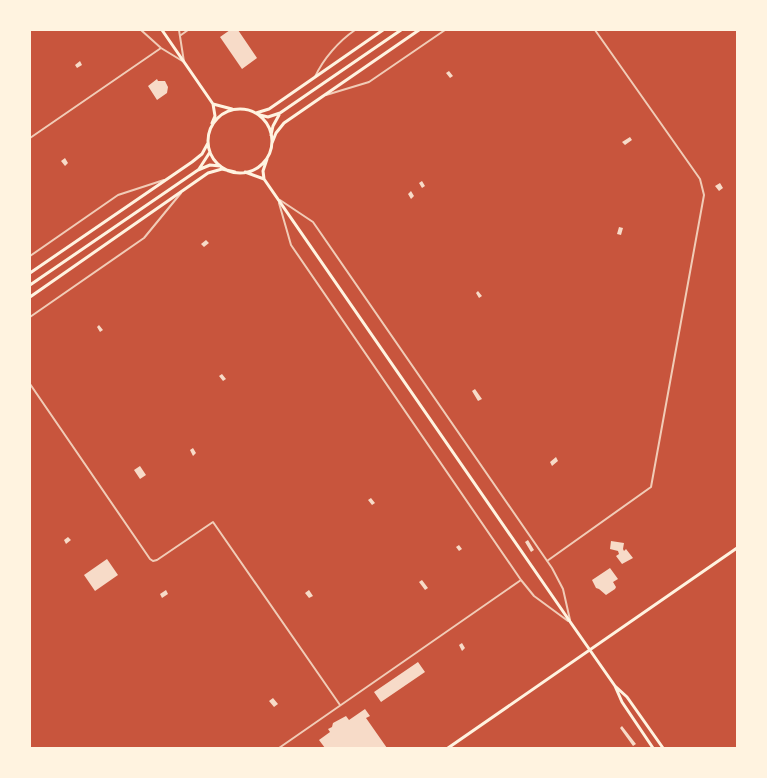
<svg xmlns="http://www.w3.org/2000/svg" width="767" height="778" font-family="'Noto Sans',sans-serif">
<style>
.building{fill:#f7dbc8}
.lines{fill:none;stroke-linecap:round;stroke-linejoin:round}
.minor{stroke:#f1ccb7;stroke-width:2}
.secondary{stroke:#fff3e0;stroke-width:3}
</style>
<rect width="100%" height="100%" fill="#c8553d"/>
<path class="building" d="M230,30h8l19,28 -15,11 -22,-32z
M80,61l2,4 -5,3 -2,-3z
M449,71l4,5 -3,2 -4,-5z
M157,79l1,2h7l3,6 -1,6 -10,7 -9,-14z
M630,137l2,3 -7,5 -3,-3z
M65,158l3,5 -3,3 -4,-5z
M422,181l3,5 -3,2 -3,-5z
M720,183l3,5 -4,3 -4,-5z
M411,191l3,5 -3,3 -3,-5z
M619,227l4,1 -2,7 -4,-1z
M206,240l3,3 -5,4 -3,-3z
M478,291l4,5 -3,2 -3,-5z
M99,325l4,5 -3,2 -3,-5z
M222,374l4,5 -3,2 -4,-5z
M475,389l7,10 -4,2 -6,-10z
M193,448l3,5 -3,3 -3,-6z
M556,457l2,4 -6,5 -2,-4z
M140,466l6,9 -6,4 -6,-9z
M371,498l4,5 -3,2 -4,-5z
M68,537l3,3 -5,4 -2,-4z
M528,540l6,10 -3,2 -6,-10z
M611,541l13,2 -1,6 1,2 2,-2 7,9 -11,6 -6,-8 3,-2 -1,-3 -8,-2z
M459,545l3,4 -3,2 -3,-4z
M107,559l11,16 -23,16 -11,-16z
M610,568l8,11 -5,3 3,5 -1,2 -9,6 -7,-6 -3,-1 -4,-8z
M422,580l6,8 -3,2 -6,-8z
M166,590l2,4 -6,4 -2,-4z
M309,590l4,6 -4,2 -4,-5z
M462,643l3,5 -3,3 -3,-6z
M418,662l7,10 -44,30 -7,-10z
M273,698l5,6 -4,3 -5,-6z
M365,709l5,7 -4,2 21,30h-62l-6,-8 11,-8 -2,-3 4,-2 1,-4 13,-7 3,4z
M622,726l14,18 -3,2 -13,-18z"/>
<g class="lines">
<path class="minor" d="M141,30l20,18 23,14
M179,30l5,32
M181,35l7,-5
M315,77c8,-18 24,-36 40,-47
M326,95l43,-13 76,-52
M30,138l131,-90
M280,200l33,22 239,346 11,21 7,31
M279,203l12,42 230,335 13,16 34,25
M30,256l88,-61 46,-15
M30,317l114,-79 37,-45
M30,384l120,175 3,2 4,-1 56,-38 127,183
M547,561l104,-74 53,-292 -4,-16 -105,-149
M279,748l242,-168"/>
<path class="secondary" d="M162,30l51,74 2,12 -3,7
M213,104l19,5
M208 141a32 32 0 1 1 64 0a32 32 0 1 1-64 0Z
M256,113l13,-4 114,-79
M260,115l8,2 12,-4 121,-83
M271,135l2,-9 6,-11
M272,143l4,-10 8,-10 135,-93
M199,169l11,-17
M245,172l19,7 307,444 44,63 12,11 36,51
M264,179l-1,-8 4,-12
M30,273l162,-111 10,-8 6,-11
M30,285l168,-115 12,-5 10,1
M30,297l178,-124 14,-4 13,3
M615,686l7,16 31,46
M448,748l289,-200"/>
</g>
<rect width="767" height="778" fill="none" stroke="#fff3e0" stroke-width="62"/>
</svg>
